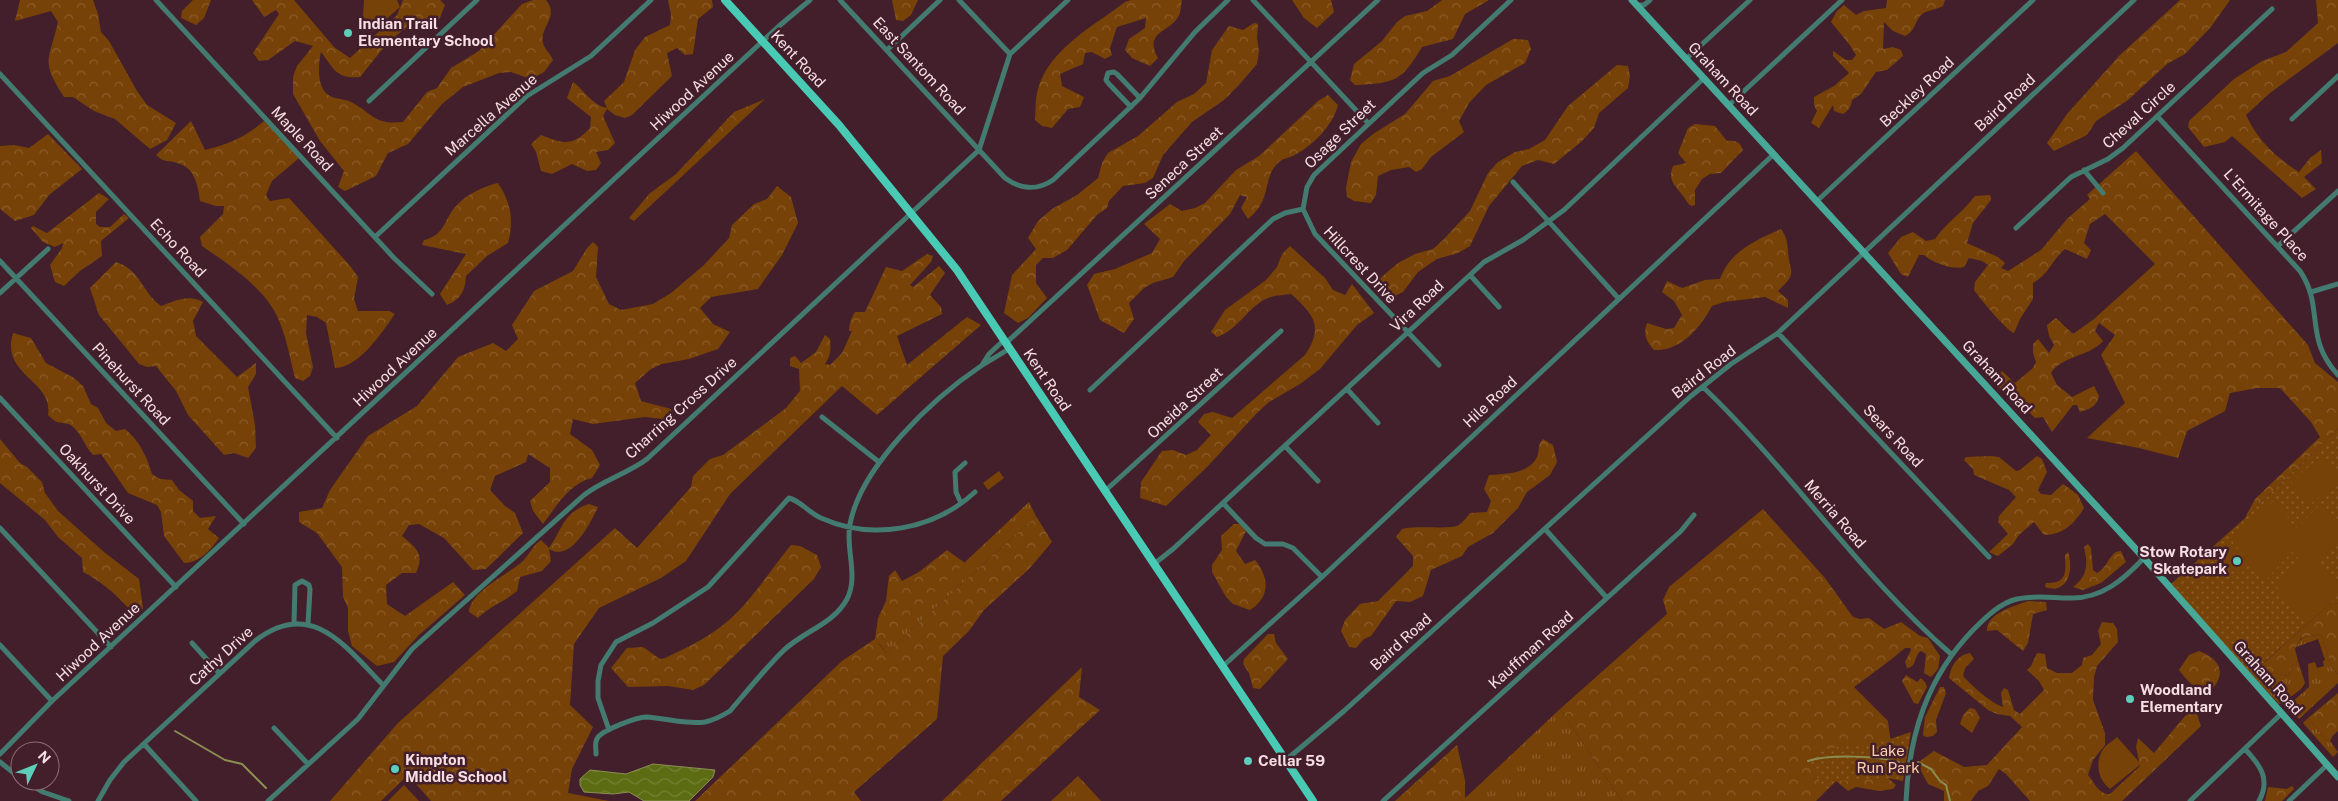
<svg xmlns="http://www.w3.org/2000/svg" width="2338" height="801" font-family="'Public Sans',sans-serif">
<style>
.grass{fill:url(#grass-tufts)}
.forest{fill:url(#forest-crowns)}
.park{fill:url(#park-dots)}
.pitch{fill:#774207}
.water{fill:url(#water-waves);stroke:#8b8e52}
.lines{fill:none;stroke-linecap:round;stroke-linejoin:round}
.stream{stroke:#8b8e52;stroke-width:2}
.street{stroke:#437b70;stroke-width:5}
.secondary{stroke:#48a897;stroke-width:7}
.primary{stroke:#48cab4;stroke-width:8}
.poi-dot{fill:#5cceba;stroke:#421f2b;stroke-width:2}
.labels{text-anchor:middle;stroke-width:5;stroke-linejoin:round;paint-order:stroke}
.poi-label{font-size:15px;font-weight:bold;fill:#f8dfe5;stroke:#421f2b;text-anchor:start}
.street-label{font-size:15px;fill:#f8dfe5;stroke:#421f2b}
.park-label{font-size:15px;fill:#fbcfad;stroke:#421f2b}
</style>
<defs>
<pattern id="grass-tufts" width="24" height="20" patternUnits="userSpaceOnUse" patternTransform="scale(1.25)"><rect width="24" height="20" fill="#774207"/><path d="M3 7l-1-3M5 7V3M7 7l1-3M15 17l-1-3M17 17v-4M19 17l1-3" fill="none" stroke="#8b5d2b"/></pattern>
<pattern id="forest-crowns" width="20" height="18" patternUnits="userSpaceOnUse" patternTransform="scale(1.25)"><rect width="20" height="18" fill="#774207"/><path d="M2 6a3 3 0 1 1 6 0M12 15a3 3 0 1 1 6 0" fill="none" stroke="#8b5d2b"/></pattern>
<pattern id="park-dots" width="8" height="8" patternUnits="userSpaceOnUse" patternTransform="scale(1.25)"><rect width="8" height="8" fill="#774207"/><path d="M2 2h.1M6 6h.1" fill="none" stroke="#8b5d2b" stroke-width="1.8" stroke-linecap="round"/></pattern>
<pattern id="water-waves" width="16" height="10" patternUnits="userSpaceOnUse" patternTransform="scale(1.25)"><rect width="16" height="10" fill="#5c6c13"/><path d="M0 5q4-4 8 0t8 0" fill="none" stroke="#748135"/></pattern>
</defs>
<rect width="100%" height="100%" fill="#421f2b"/>
<path class="grass" d="M1029,502l7,14 -150,137 -7,-10z
M2321,634l11,34 6,6v9l-39,36 -11,-13 21,-19 -1,-23 7,-2 2,6 7,-2 -1,-5 2,-1 -7,-21 -22,8 6,-9z
M2298,661l7,22 -4,6 -17,13 -23,-27 13,-2 14,3 4,-10z
M2255,671l28,32 -4,1 -28,-30z
M1560,709l62,92h-160z
M2308,718l19,23 6,-6 -3,6 8,11 -5,5 -30,-34z
M1078,776l23,25h-50z"/>
<path class="forest" d="M20,0h73l5,14 3,18 8,9 28,50 10,14 29,18 -9,17 -17,9 -35,-30 -21,-8 -21,-14h-9c-24,-37 -15,-35 -6,-75l-7,-11 -36,10z
M193,0h18l-7,18 -8,7 -15,-7 1,-7z
M252,0h42l40,47 16,11 47,-43 6,-15h37l5,5 -6,15 -7,5 -13,-6 -7,1 -6,8 -17,13 -29,36c-24,2 -26,-8 -39,-25 -3,13 -5,39 11,45 6,2 13,2 19,5 23,12 22,23 52,20l24,-30 10,-4 14,-20 28,-17 43,-47 11,-4h13c14,17 -7,27 -3,43 1,6 8,11 10,17l-9,12 -13,7 -20,-7 -12,1 -36,14 -21,17 -34,40 -20,9 -12,23 -31,15 -7,-4 6,-16 -24,-30 -27,-47v-17l4,-11 16,-20 -18,-5 -27,19 -9,1 -6,-8 26,-39 -3,-4 -12,7z
M668,0h44l1,7 -15,12 -5,35 -8,1 -8,-7 -10,5 5,23 -40,39 -7,3 -10,-3 -8,-6 -4,7 12,27 -7,7 -12,2 5,11 -5,7 -9,1 -15,-7 -20,10 -11,-3 -5,-19 -5,-8 10,-9c23,9 31,12 49,-7l1,-11 -24,-19 6,-16c12,9 19,23 34,26l-3,-7 20,-19 11,-32 10,-13 25,-12 1,-10z
M892,0h26l-7,15 -8,6 -7,-1z
M1131,0h51c-1,4 -1,9 -2,13 -7,20 -38,17 -22,45l-8,8 -18,-8 -7,-8 4,-11 16,-11 1,-10 -29,9 -7,21 2,7 -7,4 -13,-7 -7,1 -2,11 -23,10 2,12 22,11 -4,10 -12,2 -16,19 -10,-2 -7,-6c1,-10 0,-22 3,-31 11,-40 57,-64 87,-87z
M1292,0h39l3,12 -17,16 -13,-10z
M1442,0h47l-24,14 -12,25 -31,8c-21,35 -27,36 -67,38l-5,-5 4,-16 28,-23 15,-19 8,-6 22,-5z
M1887,0h58l-2,6c-7,4 -18,4 -23,10 -6,8 -5,15 -15,20l-12,-5 -9,-9 -1,27 10,-2 8,3 2,6 -16,14 -11,2 -15,22 -9,6c-1,7 -3,10 -9,14l-9,-3 -1,-6 -14,23 -8,-5 6,-12 -3,-6v-8l20,-11 15,-13 -16,-17v-5l13,9h6l4,-5 -7,-11 -18,-22 6,-11 7,-6 12,10 8,-4 22,-3z
M2180,0h50l-19,27 -26,27 -18,10 -39,36 -32,21 -9,14 -33,16 -7,-8 20,-29 53,-59z
M2316,0h22v43l-68,50 -24,22c11,24 30,43 53,57l11,-14 11,-8 1,13 -18,14 12,12 -14,9 -70,-62 -7,6 -21,5 -16,-20 1,-6 45,-42 28,-18 24,-9 32,-29z
M1254,23l4,1 -1,14 2,13 -2,13 -19,22 -14,14 -32,22 -29,33 -10,23 -8,5 -22,3 -14,15 -2,7 -10,7 -30,35 -14,8h-10l-7,7v18l11,15 -19,20 -10,5 -14,-10 8,-38 24,-26 -8,-11 10,-17 14,-12 25,-14 21,-17 4,-15 6,-10 30,-17 39,-34 17,-8 12,-11 6,-33 17,-24 14,4z
M1513,39l15,1 3,9 -6,14 -39,22 -17,18 -10,18 5,11 -33,25 -9,12 -6,3 -7,-5 -18,3 -13,6 -2,19 -5,8 -17,-2 -7,-4 -1,-9 5,-26 10,-18 12,-10 32,-20 28,-33 17,-5z
M1617,65l11,1 2,10 -2,12 -29,25 -5,15 -13,14 -27,22 -16,-4 -16,6 -33,40 -19,40 -12,7 -21,6 -19,13 -15,20 -14,7 -11,-19 20,-17 17,-9 18,-5 10,-9 27,-29 18,-38 10,-11 17,-10 14,-3 16,-9 23,-34z
M1328,95l10,10c-5,21 -26,41 -45,51 -5,2 -11,3 -14,6 -12,11 -10,22 -15,35 -3,10 -9,16 -16,22l-7,-11 6,-11 -7,-2 -10,19 -46,47 -11,16 -20,6 -9,5 -15,15 5,16 -10,14 -24,-13 -13,-35 7,-11 21,-5 37,-16 8,-14 -16,-15 26,-20 12,7 13,-3 10,-5 31,-33 23,-14 59,-55z
M765,99l-131,122 -5,-3 20,-24 27,-20 58,-62z
M191,121l14,29c22,-5 42,-14 59,-29l35,37 -27,23 -6,14 4,6 19,-3 62,69 7,10 -4,22 4,12h31l6,3c-13,18 -35,53 -60,54l-9,-45 -9,-6 -10,-2 -1,18 7,34 -3,9 -7,5 -8,-3c-5,-20 -9,-42 -17,-60 -14,-31 -50,-54 -76,-72l-2,-9 23,-23 1,-8h-8l-16,-5c-2,-15 -5,-34 -23,-38 -9,-3 -13,0 -21,-8z
M1695,124l20,2 12,15c9,-1 13,1 16,9l-22,23 -11,1 -8,5 -7,11v15l-3,1c-6,-3 -5,-5 -9,-10 -7,-10 -16,-15 -10,-30l13,-3 -8,-10 10,-25z
M48,134l34,35 -33,26 -15,20 -19,6 -15,-12v-63l14,-1 15,3z
M2136,151l172,194 7,18 23,19v47l-93,89 10,-19 65,-62 -9,-15 -31,-34h-23l-27,5 -5,18 -38,20 -9,27 -39,-10 -52,-10 38,-35 -24,-48 14,-20 -16,-12 -4,8 8,10c-14,16 -40,14 -52,32l6,12 15,12 22,-11 5,10c-2,10 -9,13 -19,16l-3,-7h-4l-21,27 -9,-15 -8,1 -14,-14 -11,-3 -13,-16v-8l5,-6 13,12 18,-15 3,-6 -3,-9v-9l5,-5 11,14 5,-8 -5,-9 -2,-11 9,-7 17,16 21,-15 61,-55 -50,-50 -15,10 -6,19 7,7 -4,9 -22,-10c-14,12 -15,24 -32,34v16l-13,20 -6,14c-9,-4 -33,-33 -40,-43l1,-8 13,-17 -6,-4 -13,-3 -5,9c-12,3 -31,-4 -40,-12h-5l-11,22 -7,-3 -13,-21 13,-16 12,-5 13,9 9,-2c11,-16 28,-27 40,-43l15,-1 1,5 -18,23 -6,20 31,14 7,6 -4,5 7,3 33,-21 26,-31 23,-20 -3,-4z
M498,183c13,19 16,38 10,60l-21,13 -21,20c-1,15 -5,23 -19,29l-7,-11 26,-40 -44,-9 2,-5c22,-5 20,-22 33,-35 10,-11 28,-19 41,-22z
M777,186l14,11 7,26 -16,32 -24,34 -47,8 -11,11 13,16 17,8 -12,17 -29,10 -27,5 -11,5 -16,14 6,18 30,8 1,11 -27,-3 -52,7 -20,-5 -3,15 22,16 8,15 -8,13c-24,6 -35,28 -49,46l-10,-13 -3,-10 20,-19v-14l-22,-14 -2,8 -31,14 -5,14 15,16 10,7 8,20 -37,36 -13,1 -29,-32 -25,-14 -10,1 -7,11c14,12 23,17 14,37h-14l-16,12 1,19 18,12 48,-34 12,13 -46,40 -25,27 -17,4 -25,-20 -4,-15v-23l-5,-11 -1,-30 -25,-34 -18,-11v-10l23,-4 8,-18 38,-54 49,-30 41,-49 35,-14 13,8 12,-12 -6,-14 22,-34 39,-20 14,-23 6,-6 5,5 -2,30 13,27 12,6 32,-6 18,-11 33,-28 25,-27 3,-13 22,-21 13,-5z
M99,193l10,6 -13,13v12l4,3h10l14,-13 5,4 -28,23 1,15 -22,15 -16,15 -9,-4 -5,-17 12,-17 1,-5 -8,4 -12,-5 -12,-14 2,-2 14,7z
M1781,229c6,9 6,12 7,23 2,22 10,20 -10,39l10,9v8l-23,-11 -41,5 -12,4c-11,21 -32,46 -58,44 -8,-9 -11,-16 -7,-27l19,6 8,-1 8,-13 -8,-14 -12,-9 5,-11 15,7 23,-8 15,-1c10,-28 36,-39 61,-50z
M1290,246l35,32 8,12 12,5 7,-11 22,29 -17,12 -37,44 -20,15 -31,18 -12,11 -50,54 -41,39 -26,-8 1,-16 21,-31 11,-1 13,5 11,-5 14,-15 -13,-13 6,-8 9,-2 19,6 73,-63c19,-29 9,-40 -14,-61 -7,1 -14,1 -20,3 -20,5 -32,33 -54,40l-6,-5 14,-22 41,-30 11,-13 5,-13z
M927,254l6,2 -2,6 -21,23 3,2 26,-21 6,7 -15,22 11,12 1,7 -45,22 10,29 60,-48 14,8 -104,90 -35,-29 -112,108 -44,67 -25,17 -62,30 -25,36 -4,61 23,22 -21,42 -4,24 41,8h-178l-23,-26 -27,26h-51l68,-78 217,-195 22,20 54,-61 2,-11 17,-17 13,-4 63,-47 14,-17 -1,-22 -9,-3v-8l5,-2 6,7 15,-11 9,-17 5,4c1,10 1,16 -5,25l5,1 12,-12 10,-22h-3c0,-7 2,-13 6,-19h10l21,-45 16,4z
M116,262c25,8 25,29 45,44 15,-6 28,-12 42,-4l-10,19 3,15 41,41 19,-14v11l-8,13 7,38 1,23 -8,10 -14,-5 -10,2 -36,-40 -12,-24 -20,-25 -9,1 -8,-3 -40,-49 -9,-27z
M13,333l18,5 15,25 28,15 9,8 8,18 7,4 8,15 10,8 9,-2c14,11 22,28 27,45l8,5 12,1 7,10 14,11v10l7,7 16,-2 -8,13 11,9c-8,12 -20,25 -35,25l-20,-27 -3,-24 -4,-7 -29,-12 -27,-39 -8,1c-8,-8 -11,-21 -21,-29 -5,-4 -10,-2 -15,-4 -3,-1 -7,-5 -9,-7 6,-35 -48,-39 -35,-82z
M0,439l20,24 7,4 15,15 3,11 13,18 46,41 35,27 4,30 -13,1c-14,-16 -28,-28 -47,-38l-1,-14 -24,-21 -13,-17 -45,-37z
M1543,439l10,6 4,17 -7,13 -23,17 -9,16 -25,25 -25,14 -6,9 -31,14 -8,26 -13,6 -14,-1 -25,35 -7,3 -8,9 -7,-1 -8,-16 4,-11 15,-16 18,-3 35,-35v-10l-17,-19 6,-8c15,-4 48,1 57,-4 4,-3 8,-8 11,-12l17,-1 4,-11 -7,-12 5,-14c16,-1 40,-1 48,-18 3,-7 0,-12 6,-18z
M1991,456l8,1 17,14 4,-1 17,-14 5,3 5,13 -9,18 3,4 10,1 12,-11 3,2 12,9 6,13c-9,15 -21,27 -40,27l-10,-13 -15,13 -6,9 -15,12 -9,-4 19,-18 -10,-12 1,-6 17,-19 -7,-7 -35,-15 -1,-6 -9,-9 2,-3z
M589,504l9,3c-7,15 -27,56 -49,42l2,12 -9,10 -22,6 -3,14c-13,11 -27,15 -39,27l-9,-6c1,-21 40,-38 54,-51 7,-7 9,-15 18,-21l8,8c14,-19 13,-35 40,-44z
M1763,509l62,69 28,39 7,2 9,-1 15,11 17,-7 19,14 8,2 12,18 -2,13 -7,8 -7,-4 2,-19 -5,-3c-7,4 -4,16 -14,17l-2,-6 6,-12 -1,-2h-5c-16,14 -34,26 -51,39l34,34 7,55 -7,2 8,7 -3,4 -14,2 -23,-4 -8,4 -12,-10 -20,20h-194l-62,-92 107,-95 -4,-14 6,-13z
M1036,516l16,26 -23,27 -45,41 -16,22 -25,24 -6,63 -83,73 7,9h-166l147,-140 33,-22 3,-21 8,-17 3,-25 6,-6 7,11 17,-9 28,-22 18,13 -86,81 7,9z
M1234,524h6l6,7 -10,20 9,13 10,-4c14,17 16,37 -5,50l-17,-6 -7,-7 -14,-25v-7l10,-15 -1,-14z
M2088,544l3,4 2,22 4,3c12,-6 12,-22 24,-22l5,11 -25,21 -18,7 -10,-3c15,-11 15,-23 11,-40z
M791,545l9,1 17,9 4,12 -7,12 -110,106 -11,5 -25,-4 -40,1 -17,-19 16,-20 16,-1 17,12 5,-1c23,-11 45,-21 64,-38 23,-20 42,-51 62,-75z
M2068,552c6,18 0,43 -23,35l1,-4c21,1 20,-11 19,-28z
M2028,601l18,1 1,8 -14,4 -5,29 -5,8 -26,-21 -10,1c-1,-18 28,-25 41,-30z
M2332,602l6,2v70l-6,-6 -11,-34 -20,4 -6,11 3,12 -6,5 -4,10 -14,-3 -13,2 -5,-5z
M2102,622l11,1 4,6 1,13 -21,24 -3,11 -1,23 12,33v12l-12,15 -5,15c6,7 11,20 22,19l30,-28 -4,-19 2,-9 16,15 31,-37 10,-7 6,17 -79,75h-92l-24,-27 -7,-5 -11,17 -10,5 -7,10h-27v-10l-16,-7 -7,-13 -1,-10 14,-10 30,16 23,-2 35,-38 -12,-11 -13,-2 -9,-4 -39,-32c2,-12 8,-23 21,-25l4,6 -9,9 -2,8c9,10 28,27 40,31l-2,-14 3,-5 4,2 6,20 6,4 24,-24 -5,-9 -12,-11 4,-4 6,-13 8,1 2,14 10,5h15l10,-8 1,-7 9,-3 9,-11 -3,-13z
M1268,634h6l2,9 12,16 -28,30 -7,-1 -4,-15 -6,-9 1,-5z
M2199,651c23,9 28,24 10,41 -13,0 -22,-12 -30,-22l10,-15z
M1082,667l-3,30 21,13 -99,91h-59z
M1906,675l11,7 4,-4 4,4 2,5 -9,17 -4,-1 -12,-22z
M1940,687h4l2,6 -10,27 1,12 -4,4 -7,1 -3,-2 2,-18z
M2338,693v38l-11,10 -19,-23z
M1970,708l5,1 5,9 -8,15 -12,-9 3,-9z
M1457,745l8,35v19l-3,2h-67z
M2292,786l2,3 -12,12h-17l3,-14 19,2z"/>
<path class="park" d="M2338,429v175l-6,-2 -81,72 -80,-90 74,-66z
M1911,732l-8,49 -16,-3 -51,3 -11,10 -17,-30 18,-12 58,-8z"/>
<path class="pitch" d="M364,0h33l3,7 -28,25 -9,-16z
M2321,456l17,20v4l-27,24 -20,-22z
M999,471l5,7 -16,12 -5,-7z
M2276,499l19,30 27,-26 16,17v22l-23,22 6,2 17,18v5l-34,33 -30,-39 16,-14 12,-7 -10,-10 -26,28 -36,-41z
M2234,547l16,17 -9,10 -17,-17z
M2117,737l24,27 -31,25c-12,-9 -16,-28 -6,-41 3,-4 9,-7 13,-11z
M404,785l15,16h-31z"/>
<path class="water" d="M653,764l62,6 -2,7 -24,24h-45l-15,-9 -16,2 -29,-2 -4,-7v-6l10,-9 36,4z"/>
<g class="lines">
<path class="stream" d="M175,731l50,29 17,4 24,24
M1808,761c21,-7 70,-5 91,1
M1918,762l13,7 9,12 6,4 4,16"/>
<path class="street" d="M156,0l238,258 38,36
M840,0l165,178c15,11 32,13 48,2l87,-82 55,-66 33,-32
M959,0l51,54
M1253,0l115,123
M1637,5h7l6,-5
M887,50l53,-50
M1686,59l64,-59
M0,74l337,364
M369,101l108,-101
M1729,105l113,-105
M1131,107l-22,-23 -3,-4 2,-7 6,-1 3,2 23,24
M2157,116l143,155c25,37 3,66 38,104
M2292,119l46,-43
M2084,170l19,23
M1513,182l106,117
M1817,201l216,-201
M2016,228l55,-51 37,-18 15,-11 149,-139
M375,237l152,-141 64,-40 60,-56
M2279,245l59,-54
M0,261l244,263
M1470,275l29,32
M2311,292l27,-8
M0,293l48,-44
M1778,333l211,224
M1006,343l372,-343
M982,365l7,-11 15,-14
M1439,365l-124,-131 -12,-25 4,-22 7,-12 109,-102 29,-18 59,-55
M1703,387c88,84 156,187 248,267
M1347,389l31,34
M1090,390l183,-171 12,-6 18,-4
M0,398l176,189
M822,417l57,45
M1285,446l33,35
M1105,491l176,-160
M961,503l-5,-11 -1,-20 10,-9
M1223,503l33,35 9,6h18l10,4 29,29
M0,528l111,119
M1545,529l62,69
M1154,564l19,-15 311,-287 39,-22 41,-30 140,-132
M294,624l1,-39 7,-4 7,4 1,4 -2,35
M192,643l27,30
M0,645l52,56
M1223,666l99,-89 452,-423
M274,728l34,36
M609,730l-11,-32v-17l3,-16 15,-23 37,-19 55,-36 81,-89c12,3 20,15 32,20 51,23 113,12 154,-26
M144,744l52,57
M2245,749c15,16 26,30 14,52
M0,754l52,-53 727,-675 31,-26
M596,754c0,-7 -2,-13 3,-18 7,-7 38,-19 47,-19 20,1 39,8 59,5 9,-2 17,-6 25,-11 17,-20 34,-41 53,-60 19,-19 51,-27 64,-52 12,-23 -2,-51 3,-75 11,-58 83,-126 131,-158 9,-6 19,-11 29,-18
M1286,760l58,-49 347,-315 40,-32 47,-31 356,-333
M0,762l20,16
M25,781l18,11 26,9
M98,801l12,-21 14,-18 131,-121c56,-44 91,6 128,44
M268,801l90,-82 54,-70 172,-154c19,-15 43,-21 63,-36l332,-309 31,-96 58,-54
M1383,801l298,-270 13,-16
M1906,801c3,-66 21,-124 68,-172 12,-12 26,-26 43,-30 18,-4 35,-1 53,-1 32,1 54,-19 74,-40
M2190,801l92,-88
M2289,801l38,-36"/>
<path class="secondary" d="M1632,0l512,558 194,219"/>
<path class="primary" d="M725,0l114,125 118,145 356,531"/>
</g>
<g class="poi-dot">
<circle cx="348" cy="33" r="5"/>
<circle cx="2237" cy="561" r="5"/>
<circle cx="2130" cy="699" r="5"/>
<circle cx="1248" cy="761" r="5"/>
<circle cx="395" cy="769" r="5"/>
</g>
<g class="labels">
<g class="poi-label">
<text x="358" y="29">Indian Trail<tspan x="358" dy="17">Elementary School</tspan></text>
<text x="2227" y="557" text-anchor="end">Stow Rotary<tspan x="2227" dy="17">Skatepark</tspan></text>
<text x="2140" y="695">Woodland<tspan x="2140" dy="17">Elementary</tspan></text>
<text x="405" y="765">Kimpton<tspan x="405" dy="17">Middle School</tspan></text>
<text x="1258" y="766">Cellar 59</text>
</g>
<g class="street-label">
<text transform="translate(798 59) rotate(47)" y="5">Kent Road</text>
<text transform="translate(919 66) rotate(47)" y="5">East Santom Road</text>
<text transform="translate(1723 79) rotate(47)" y="5">Graham Road</text>
<text transform="translate(692 91) rotate(-43)" y="5">Hiwood Avenue</text>
<text transform="translate(1917 92) rotate(-43)" y="5">Beckley Road</text>
<text transform="translate(2005 103) rotate(-43)" y="5">Baird Road</text>
<text transform="translate(491 115) rotate(-41)" y="5">Marcella Avenue</text>
<text transform="translate(2139 115) rotate(-42)" y="5">Cheval Circle</text>
<text transform="translate(1340 134) rotate(-44)" y="5">Osage Street</text>
<text transform="translate(302 139) rotate(47)" y="5">Maple Road</text>
<text transform="translate(1184 163) rotate(-43)" y="5">Seneca Street</text>
<text transform="translate(2266 215) rotate(48)" y="5">L'Ermitage Place</text>
<text transform="translate(178 248) rotate(47)" y="5">Echo Road</text>
<text transform="translate(1360 265) rotate(47)" y="5">Hillcrest Drive</text>
<text transform="translate(1417 306) rotate(-43)" y="5">Vira Road</text>
<text transform="translate(395 367) rotate(-43)" y="5">Hiwood Avenue</text>
<text transform="translate(1704 372) rotate(-38)" y="5">Baird Road</text>
<text transform="translate(1997 377) rotate(47)" y="5">Graham Road</text>
<text transform="translate(1047 380) rotate(56)" y="5">Kent Road</text>
<text transform="translate(131 384) rotate(47)" y="5">Pinehurst Road</text>
<text transform="translate(1490 402) rotate(-43)" y="5">Hile Road</text>
<text transform="translate(1185 403) rotate(-43)" y="5">Oneida Street</text>
<text transform="translate(681 408) rotate(-42)" y="5">Charring Cross Drive</text>
<text transform="translate(1893 436) rotate(47)" y="5">Sears Road</text>
<text transform="translate(97 484) rotate(47)" y="5">Oakhurst Drive</text>
<text transform="translate(1835 514) rotate(49)" y="5">Merria Road</text>
<text transform="translate(98 642) rotate(-43)" y="5">Hiwood Avenue</text>
<text transform="translate(1401 642) rotate(-42)" y="5">Baird Road</text>
<text transform="translate(1531 650) rotate(-42)" y="5">Kauffman Road</text>
<text transform="translate(221 656) rotate(-42)" y="5">Cathy Drive</text>
<text transform="translate(2268 678) rotate(48)" y="5">Graham Road</text>
</g>
<g class="park-label">
<text x="1888" y="756">Lake<tspan x="1888" dy="17">Run Park</tspan></text>
</g>
</g>
<g transform="translate(35 766) rotate(47)"><circle r="24" fill="#421f2b" stroke="#8b6c75"/>
<path d="M0-4L9 19L0 12L-9 19Z" fill="#5cceba"/>
<text y="-8" font-size="14" font-weight="bold" text-anchor="middle" fill="#f8dfe5">N</text>
</g>
</svg>
